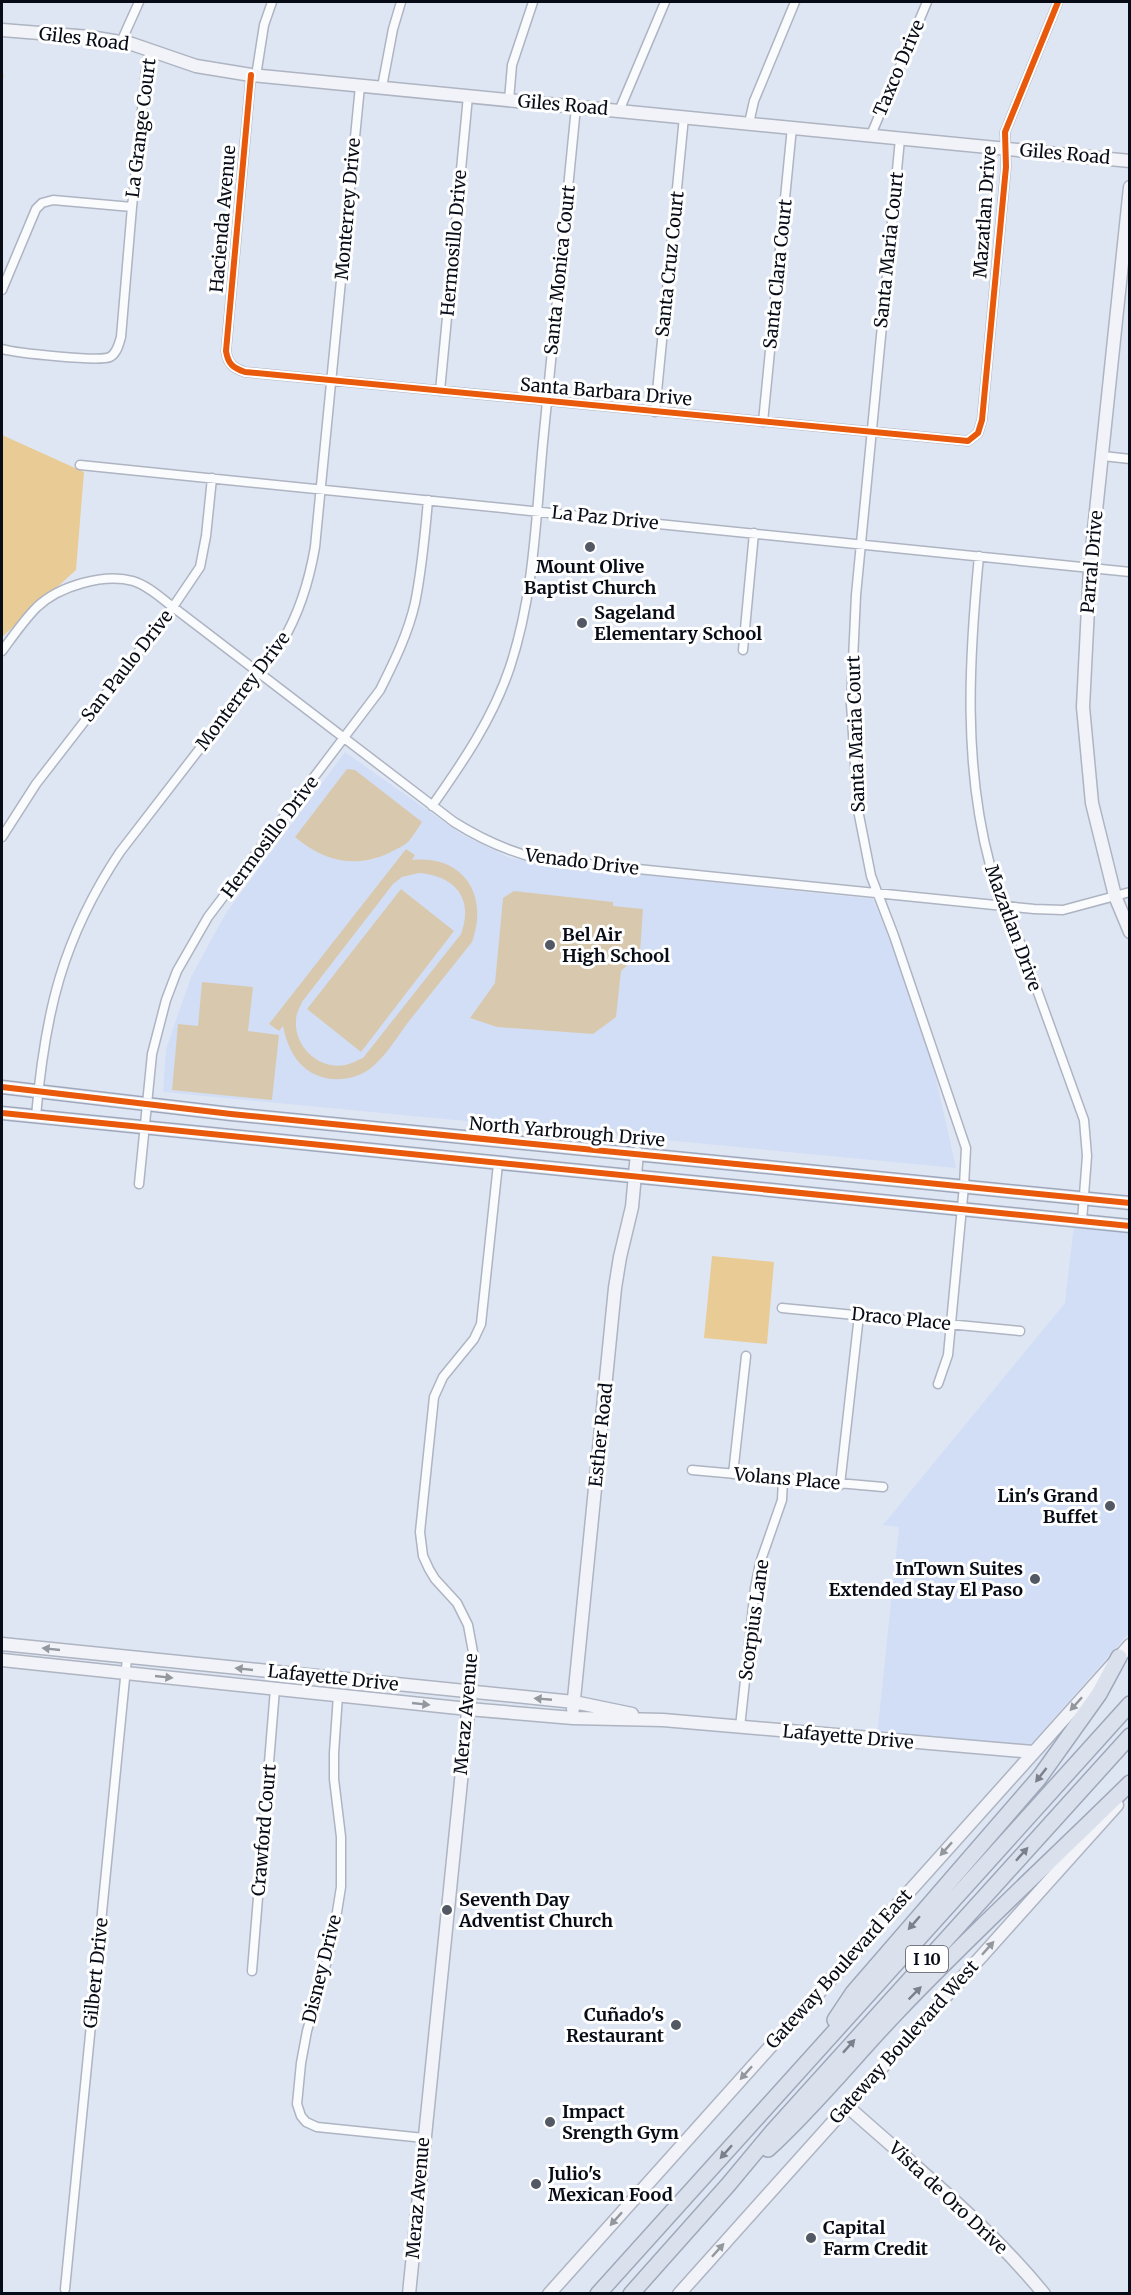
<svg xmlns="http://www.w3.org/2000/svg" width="1131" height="2295" font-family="Merriweather,serif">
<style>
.built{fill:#d2def6}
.green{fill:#d8c9ae;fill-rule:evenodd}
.water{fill:#e9cb95}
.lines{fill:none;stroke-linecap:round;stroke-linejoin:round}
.stream{stroke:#e9cb95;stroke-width:3}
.street-casing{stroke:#aeb4c1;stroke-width:11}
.secondary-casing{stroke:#aeb4c1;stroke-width:15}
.primary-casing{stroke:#9fa8ba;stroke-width:15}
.highway-casing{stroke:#9fa8ba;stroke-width:18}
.street{stroke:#fafbfd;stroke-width:8}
.secondary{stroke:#f1f3f8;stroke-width:12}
.primary{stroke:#e6ebf3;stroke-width:12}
.highway{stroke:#dae0ec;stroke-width:15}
.cycleway-casing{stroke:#fff;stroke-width:10}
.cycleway{stroke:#e8590c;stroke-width:6}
.oneway{fill:#93979e}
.oneway2{fill:#7b818c}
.poi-dot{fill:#525864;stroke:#fff;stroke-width:2}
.labels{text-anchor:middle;stroke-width:6;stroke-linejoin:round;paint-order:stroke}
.shield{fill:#fff;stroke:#51555d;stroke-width:1.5}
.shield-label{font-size:16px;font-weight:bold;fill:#070c17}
.street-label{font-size:18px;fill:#070c17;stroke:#fff}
.poi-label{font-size:18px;font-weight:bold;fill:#070c17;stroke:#fff;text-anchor:start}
</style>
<rect width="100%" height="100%" fill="#dee6f4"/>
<path class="built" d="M345,752l116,82 49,24 47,8 316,33 51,126 32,143 -793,-76 3,-43 25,-72 35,-64z
M1074,1225l55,5v403l-101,114 -151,-11 22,-209 -16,-2 182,-222z"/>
<path class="green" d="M347,769l8,1 67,52c-4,6 -8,13 -13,19 -5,5 -13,8 -20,12 -34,16 -66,8 -94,-16z
M406,849l9,6 -3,5c52,-5 77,35 60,82 -22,28 -44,55 -66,83 -10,14 -21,32 -35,43 -15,12 -39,15 -57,6 -19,-10 -27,-28 -31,-48l-4,5 -10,-7zM419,873c36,3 55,25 42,61l-98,124c-5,2 -12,6 -18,7 -26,5 -51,-18 -49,-45 0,-6 4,-13 6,-18l91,-118 9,-7z
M401,889l53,42 -93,121 -54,-43z
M514,891l99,11v4l30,3 -3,44 -19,18 -5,46 -23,17 -96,-7 -27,-9 25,-35 8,-85z
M202,982l51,5 -5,44 31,4 -7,65 -100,-10 6,-66 20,2z"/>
<path class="water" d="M2,435l82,37 -8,98 -74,67z
M712,1256l62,6 -7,82 -63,-6z"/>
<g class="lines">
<path class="stream" d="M2,78v-4"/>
<defs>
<path id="street" d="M121,42l18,-40
M251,75l-25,276c2,13 7,17 19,21l723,69 10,-8 4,-13 24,-253 -1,-35 53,-130
M256,76l8,-51 8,-23
M382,87l11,-58 8,-27
M509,100l3,-35 21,-63
M619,111l46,-109
M749,123l5,-22 41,-99
M871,135l56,-133
M900,139l-44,456 -5,109 7,106 13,66 23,60 72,212 -2,38 -16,169 -10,29
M132,207l14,-136 5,-22
M2,290l34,-81 6,-6 11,-3 79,7 -11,130c-2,7 -4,16 -11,20 -10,5 -94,-4 -108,-8
M440,391l28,-295
M655,412l29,-295
M763,422l29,-295
M1103,456l27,3
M80,465l1050,107
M979,556c-10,103 -16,208 11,309 5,17 7,36 20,50l74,205 3,36 -5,65
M743,650l11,-117
M2,651c11,-15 22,-31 35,-44 22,-21 67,-34 96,-26 14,4 28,17 40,26l281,215c27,17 53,29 85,37l495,50 29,1 67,-18
M432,806c31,-44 61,-88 78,-139 24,-72 26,-150 33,-225 11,-112 22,-223 33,-335
M2,837l34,-53 137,-177 27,-40 6,-31 6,-58
M36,1116c9,-103 26,-177 84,-264l162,-210c18,-30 27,-60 33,-95l45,-461
M139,1184l13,-130 14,-54 11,-29 31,-54 172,-227c14,-28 28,-56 35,-87 7,-34 10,-68 13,-103
M782,1308l238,23
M692,1470l191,17
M733,1474l13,-118
M840,1485l19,-170
M470,1692l3,-40 -5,-27 -11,-22 -22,-24 -6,-10 -6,-13 -3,-24 14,-135 9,-20 31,-38 7,-15 17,-160
M338,1695l-4,58v26l7,58v50l-9,56 -25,88 -6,32 -4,41 4,12 5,6 11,5 107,11
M740,1727l15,-139 5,-25 22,-63 1,-21
M252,1971l23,-282
M65,2289l62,-631"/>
<path id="secondary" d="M2,30l88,7 42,7 64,22 55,9 879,86
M1130,187l-40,381 -7,139 9,96 23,93 15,36
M2,1644l572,58 58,12
M2,1660l466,49 105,9 90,2 370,32
M573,1709l42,-421 5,-31 12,-50 5,-54
M847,2106c67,60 139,117 197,188
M409,2294l60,-592
M549,2294l581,-649
M679,2294l438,-489"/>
<path id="primary" d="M2,1087l229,27 899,89
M2,1113l1128,113"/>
<path id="highway" d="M835,2020l18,-27 186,-215 60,-84 20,-37
M768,2149c46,-42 85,-91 128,-136 75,-79 156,-153 234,-230
M598,2294l532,-590
M631,2294l97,-109 45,-54 357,-395"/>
</defs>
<use href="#street" class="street-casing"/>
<use href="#secondary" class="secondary-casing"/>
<use href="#primary" class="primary-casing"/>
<use href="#highway" class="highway-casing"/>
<use href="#street" class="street"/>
<use href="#secondary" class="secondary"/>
<use href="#primary" class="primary"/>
<use href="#highway" class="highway"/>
<defs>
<path id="cycleway" d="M251,75l-25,276c2,13 7,17 19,21l723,69 10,-8 4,-13 24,-253 -1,-35 53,-130
M2,1087l229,27 899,89
M2,1113l1128,113"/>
</defs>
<use href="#cycleway" class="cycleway-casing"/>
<use href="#cycleway" class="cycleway"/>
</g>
<defs><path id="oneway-solid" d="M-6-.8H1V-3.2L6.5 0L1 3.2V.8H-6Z" transform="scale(1.5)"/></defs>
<g class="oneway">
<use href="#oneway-solid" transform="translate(51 1649) rotate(-174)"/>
<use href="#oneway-solid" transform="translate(244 1669) rotate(-174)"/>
<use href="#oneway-solid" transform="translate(164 1677) rotate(6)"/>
<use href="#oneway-solid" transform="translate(543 1699) rotate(-175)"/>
<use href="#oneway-solid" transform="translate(421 1704) rotate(6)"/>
<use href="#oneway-solid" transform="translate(1076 1704) rotate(132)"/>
<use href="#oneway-solid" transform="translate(946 1849) rotate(132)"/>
<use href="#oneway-solid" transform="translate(988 1948) rotate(-48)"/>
<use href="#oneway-solid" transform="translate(746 2073) rotate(132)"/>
<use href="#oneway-solid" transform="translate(616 2219) rotate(132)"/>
<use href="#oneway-solid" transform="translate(718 2250) rotate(-48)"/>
</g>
<g class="oneway2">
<use href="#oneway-solid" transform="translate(1041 1775) rotate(128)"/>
<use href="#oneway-solid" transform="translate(1022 1854) rotate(-48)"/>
<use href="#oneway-solid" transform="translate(914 1923) rotate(131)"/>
<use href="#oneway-solid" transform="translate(915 1993) rotate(-45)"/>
<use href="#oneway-solid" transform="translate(849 2046) rotate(-48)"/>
<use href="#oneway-solid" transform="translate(726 2152) rotate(132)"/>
</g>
<g class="poi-dot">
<circle cx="590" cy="547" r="6"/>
<circle cx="582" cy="623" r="6"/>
<circle cx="550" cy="945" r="6"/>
<circle cx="1110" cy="1506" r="6"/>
<circle cx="1035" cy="1579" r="6"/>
<circle cx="447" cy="1910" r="6"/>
<circle cx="676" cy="2025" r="6"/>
<circle cx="550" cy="2122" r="6"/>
<circle cx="536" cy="2184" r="6"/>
<circle cx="811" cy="2238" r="6"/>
</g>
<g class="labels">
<rect class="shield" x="906" y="1946" width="42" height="26" rx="4.5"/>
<g class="shield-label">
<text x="927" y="1965">I 10</text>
</g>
<g class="street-label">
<text transform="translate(84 39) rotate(7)" y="6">Giles Road</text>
<text transform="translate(899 68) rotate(-67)" y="6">Taxco Drive</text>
<text transform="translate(563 105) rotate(5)" y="6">Giles Road</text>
<text transform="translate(141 128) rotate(-83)" y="6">La Grange Court</text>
<text transform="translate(1065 154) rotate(5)" y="6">Giles Road</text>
<text transform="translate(348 209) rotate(-85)" y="6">Monterrey Drive</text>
<text transform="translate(985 212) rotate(-86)" y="6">Mazatlan Drive</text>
<text transform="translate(223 219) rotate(-85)" y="6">Hacienda Avenue</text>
<text transform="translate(454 243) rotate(-85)" y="6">Hermosillo Drive</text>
<text transform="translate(889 250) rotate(-84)" y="6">Santa Maria Court</text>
<text transform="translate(670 264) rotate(-84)" y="6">Santa Cruz Court</text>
<text transform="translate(560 270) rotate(-84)" y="6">Santa Monica Court</text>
<text transform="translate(778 274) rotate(-84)" y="6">Santa Clara Court</text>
<text transform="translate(606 392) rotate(5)" y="6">Santa Barbara Drive</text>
<text transform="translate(605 518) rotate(6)" y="6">La Paz Drive</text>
<text transform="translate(1092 562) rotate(-85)" y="6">Parral Drive</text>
<text transform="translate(127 666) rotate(-52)" y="6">San Paulo Drive</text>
<text transform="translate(243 691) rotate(-53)" y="6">Monterrey Drive</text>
<text transform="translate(856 734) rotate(-92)" y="6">Santa Maria Court</text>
<text transform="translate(270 837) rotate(-53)" y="6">Hermosillo Drive</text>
<text transform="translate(582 862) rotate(7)" y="6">Venado Drive</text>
<text transform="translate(1013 928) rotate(70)" y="6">Mazatlan Drive</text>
<text transform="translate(567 1132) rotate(5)" y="6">North Yarbrough Drive</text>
<text transform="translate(901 1319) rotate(6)" y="6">Draco Place</text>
<text transform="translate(601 1435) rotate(-84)" y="6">Esther Road</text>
<text transform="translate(787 1479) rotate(5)" y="6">Volans Place</text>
<text transform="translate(754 1620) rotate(-82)" y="6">Scorpius Lane</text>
<text transform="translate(333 1678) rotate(6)" y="6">Lafayette Drive</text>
<text transform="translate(466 1714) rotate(-85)" y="6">Meraz Avenue</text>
<text transform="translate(848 1737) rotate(5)" y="6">Lafayette Drive</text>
<text transform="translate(264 1830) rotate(-85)" y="6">Crawford Court</text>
<text transform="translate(322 1969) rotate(-76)" y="6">Disney Drive</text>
<text transform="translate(839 1969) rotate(-48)" y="6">Gateway Boulevard East</text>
<text transform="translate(96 1973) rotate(-84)" y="6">Gilbert Drive</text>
<text transform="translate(904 2042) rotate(-48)" y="6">Gateway Boulevard West</text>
<text transform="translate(418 2198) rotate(-85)" y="6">Meraz Avenue</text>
<text transform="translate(948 2198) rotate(43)" y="6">Vista de Oro Drive</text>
</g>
<g class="poi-label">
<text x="590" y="573" text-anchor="middle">Mount Olive<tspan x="590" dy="21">Baptist Church</tspan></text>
<text x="594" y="619">Sageland<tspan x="594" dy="21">Elementary School</tspan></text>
<text x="562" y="941">Bel Air<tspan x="562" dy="21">High School</tspan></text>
<text x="1098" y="1502" text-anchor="end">Lin's Grand<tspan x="1098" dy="21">Buffet</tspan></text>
<text x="1023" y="1575" text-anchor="end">InTown Suites<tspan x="1023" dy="21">Extended Stay El Paso</tspan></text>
<text x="459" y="1906">Seventh Day<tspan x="459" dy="21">Adventist Church</tspan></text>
<text x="664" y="2021" text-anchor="end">Cuñado's<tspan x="664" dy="21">Restaurant</tspan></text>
<text x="562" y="2118">Impact<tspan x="562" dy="21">Srength Gym</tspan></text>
<text x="548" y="2180">Julio's<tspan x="548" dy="21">Mexican Food</tspan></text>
<text x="823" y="2234">Capital<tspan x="823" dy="21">Farm Credit</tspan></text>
</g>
</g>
<rect width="1131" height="2295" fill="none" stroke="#070c17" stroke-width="6"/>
</svg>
